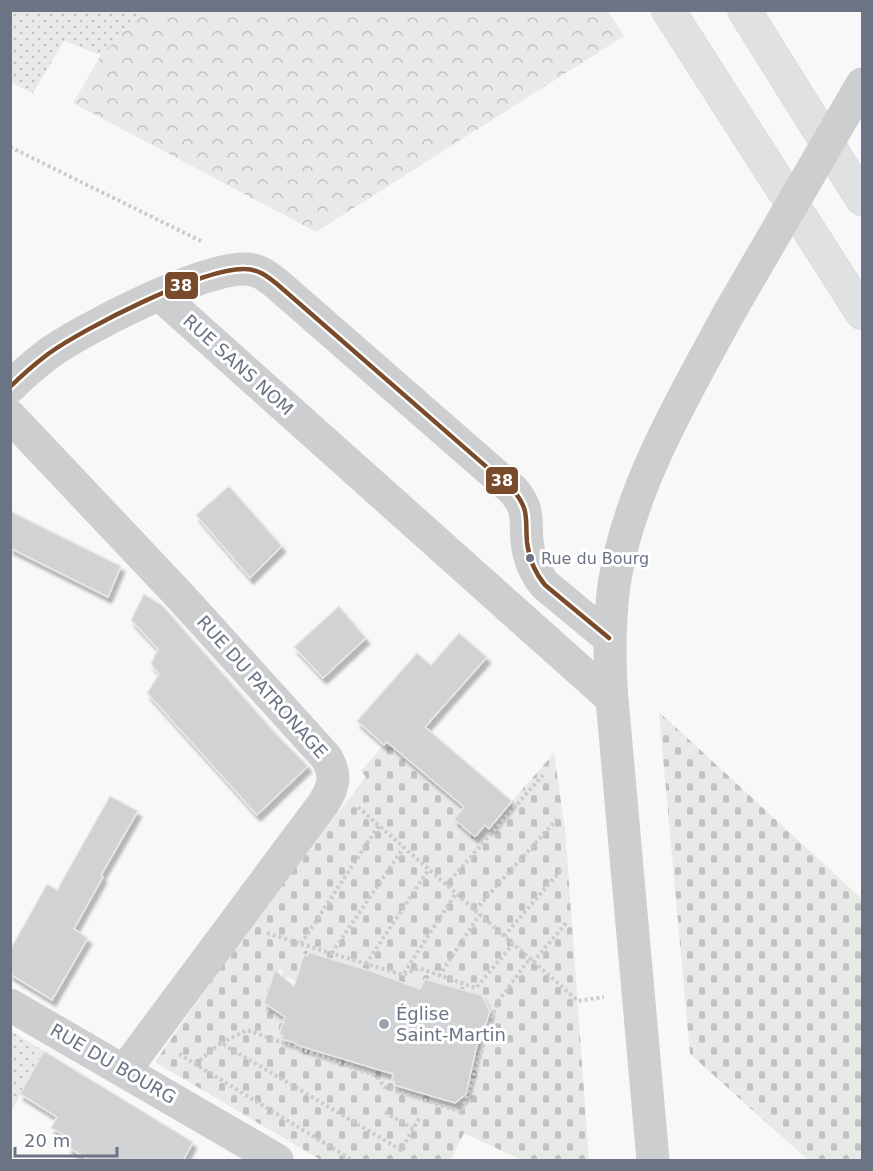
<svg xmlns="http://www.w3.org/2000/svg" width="873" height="1171" font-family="'DejaVu Sans',sans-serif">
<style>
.grass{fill:url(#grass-dots)}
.forest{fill:url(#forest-crowns)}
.cemetery{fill:url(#cemetery-stones);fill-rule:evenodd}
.building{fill:#d0d2d3;stroke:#e8e8e8;stroke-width:1.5;filter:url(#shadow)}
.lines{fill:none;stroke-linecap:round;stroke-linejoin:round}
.highway-casing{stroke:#d4d4d5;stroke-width:34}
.path{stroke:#cbcccd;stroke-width:4;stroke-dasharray:3 3;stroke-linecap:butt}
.minor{stroke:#cdcecf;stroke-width:33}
.highway{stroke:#e0e1e2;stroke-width:33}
.minor-bridge{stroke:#cdcecf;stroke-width:33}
.bus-1-casing{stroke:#fff;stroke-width:9}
.bus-1{stroke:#7a4b2a;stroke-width:4.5}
.bus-dot{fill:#6a7485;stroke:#fff;stroke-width:2}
.poi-dot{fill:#9ca2ad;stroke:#fff;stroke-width:2}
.labels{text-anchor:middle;stroke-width:6;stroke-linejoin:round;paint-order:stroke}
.bus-label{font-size:16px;fill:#6a7485;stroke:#fff;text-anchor:start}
.street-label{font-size:18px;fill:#6a7485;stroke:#fff}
.poi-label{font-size:18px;fill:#6a7485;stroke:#fff;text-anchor:start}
.line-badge{stroke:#fff;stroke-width:2}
.badge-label{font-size:16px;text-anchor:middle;font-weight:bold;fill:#fff}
</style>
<defs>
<pattern id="grass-dots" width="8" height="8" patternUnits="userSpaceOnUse" patternTransform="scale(1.5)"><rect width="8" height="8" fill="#e7eae6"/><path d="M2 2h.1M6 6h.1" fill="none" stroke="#bfc2c0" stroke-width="1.8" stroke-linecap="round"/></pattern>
<pattern id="forest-crowns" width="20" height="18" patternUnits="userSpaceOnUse" patternTransform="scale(1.5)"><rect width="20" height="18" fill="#e7eae6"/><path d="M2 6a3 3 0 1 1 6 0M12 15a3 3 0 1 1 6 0" fill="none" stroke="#bfc2c0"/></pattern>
<pattern id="cemetery-stones" width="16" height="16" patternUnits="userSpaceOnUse" patternTransform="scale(1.5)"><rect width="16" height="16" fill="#e7eae6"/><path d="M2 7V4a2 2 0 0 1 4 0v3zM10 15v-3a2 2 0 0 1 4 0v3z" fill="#bfc2c0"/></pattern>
<filter id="shadow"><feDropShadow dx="3.5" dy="6" stdDeviation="1.5" flood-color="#0004"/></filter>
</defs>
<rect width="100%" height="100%" fill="#f8f8f8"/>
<path class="grass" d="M10,11h134l-43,44 -37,-14 -31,52 -22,-10z
M11,1031l33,20 -33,61z"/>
<path class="forest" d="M144,11h464l16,25 -308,196 -243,-129 28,-48z"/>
<path class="cemetery" d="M659,712l203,187v261h-54l-118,-106z
M387,741l77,66 -10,12 21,18 10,-12 4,3 65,-75 11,76 24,331h-67l-58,-27 -13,27h-130l-166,-98 99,-141 112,-144 -5,-6zM304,955l97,30 2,-3 3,2v2l14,5 4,-6 -3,-1 4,-6 5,2v3l53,50 -3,-1 -28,65v5h-3l-1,-3 -30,-7 -19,-9 -1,4 -4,-1 1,-4 -3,-1 5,-5 -4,-2 1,-3 -18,-2 -89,-32 -5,1 6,-30 -19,-2 -5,-3 1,-5 3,2 8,-24 -3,-2 2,-3 3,2 1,-4 3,1 1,6 14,5z"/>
<path class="building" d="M229,486l53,60 -32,32 -54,-63z
M10,511l111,55 -13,31 -98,-49z
M144,594l18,11 117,132 29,29 -51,49 -110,-122 12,-19 -8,-10 7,-15 -27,-29z
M339,606l27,32 -43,40 -29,-31z
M459,633l28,24 -62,70 87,74 -23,28 -4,-4 -10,12 -21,-18 10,-12 -77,-65 -3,3 -27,-24 60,-68 14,12z
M110,796l28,15 -37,64 2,2 -29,52 14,9 -36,62 -42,-26v-24l37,-66 10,6z
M308,952l63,19 49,18 5,-10 56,16 9,16 -7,23 -3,-2 -14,62 -11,9 -61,-18 1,-3 -3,-1 1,-7 -97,-29v-2l-15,-4 2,-3 -4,-2 6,-17 -21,-14 11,-33 19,16 10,-32 3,2z
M44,1051l149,91 -10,19h-93l-22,-14 4,-8 -21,-11 6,-11 -37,-23z"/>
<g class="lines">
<defs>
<path id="highway" d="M668,10l194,303
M744,10l118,189"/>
</defs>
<use href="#highway" class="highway-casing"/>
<path class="path" d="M10,147l193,95
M358,807l220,194 26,-4
M446,885l97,-110
M475,910l82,-91
M267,933l34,11 78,-119
M504,936l57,-66
M301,944l102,31 16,-7 57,20 37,-44
M332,953l72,-106
M533,962l34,-40
M366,964l63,-95
M404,973l52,-80
M439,976l41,-62
M221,1043l26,-13 130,46 7,11 78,25 35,-109 33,-45
M179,1054l173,106
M195,1064l26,-21 180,107 19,-33
M385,1112l28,17"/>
<path class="minor" d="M160,295l452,404
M10,387c12,-12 25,-23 38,-33 36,-26 154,-86 197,-85 13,0 22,7 32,15l236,206c17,20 12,29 14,52 2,17 8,31 18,43l64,53
M10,416l171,181 145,160c11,18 8,30 -3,47l-198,266
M10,1005l267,155
M653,1160l-41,-461c-3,-38 -3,-75 2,-114 15,-97 69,-187 115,-272"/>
<use href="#highway" class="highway"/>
<path class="minor-bridge" d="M729,313l133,-229"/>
<defs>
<path id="bus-1" d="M10,387c12,-12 25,-23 38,-33 36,-26 154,-86 197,-85 13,0 22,7 32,15l236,206c17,20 12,29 14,52 2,17 8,31 18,43l64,53"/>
</defs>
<use href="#bus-1" class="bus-1-casing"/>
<use href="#bus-1" class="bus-1"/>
</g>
<circle class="bus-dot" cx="530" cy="558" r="5"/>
<circle class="poi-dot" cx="384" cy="1024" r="6"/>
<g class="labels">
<g class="bus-label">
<text x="541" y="564">Rue du Bourg</text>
</g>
<g class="street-label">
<text transform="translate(238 365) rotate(42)" y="6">RUE SANS NOM</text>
<text transform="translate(262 687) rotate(48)" y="6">RUE DU PATRONAGE</text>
<text transform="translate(113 1064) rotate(30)" y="6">RUE DU BOURG</text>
</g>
<g class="poi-label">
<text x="396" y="1020">Église<tspan x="396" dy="21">Saint-Martin</tspan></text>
</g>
</g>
<g class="line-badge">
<rect x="164" y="271" width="35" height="29" rx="6" fill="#7a4b2a"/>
<rect x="485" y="466" width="34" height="29" rx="6" fill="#7a4b2a"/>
</g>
<g class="badge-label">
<text x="181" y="291">38</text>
<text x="502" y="486">38</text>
</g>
<rect width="873" height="1171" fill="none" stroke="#6a7485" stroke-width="24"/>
<path d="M15 1147v9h102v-9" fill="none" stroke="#6a7485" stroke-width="3"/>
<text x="24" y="1147" font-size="18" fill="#6a7485" stroke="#ffffff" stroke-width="4.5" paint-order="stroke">20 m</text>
</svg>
